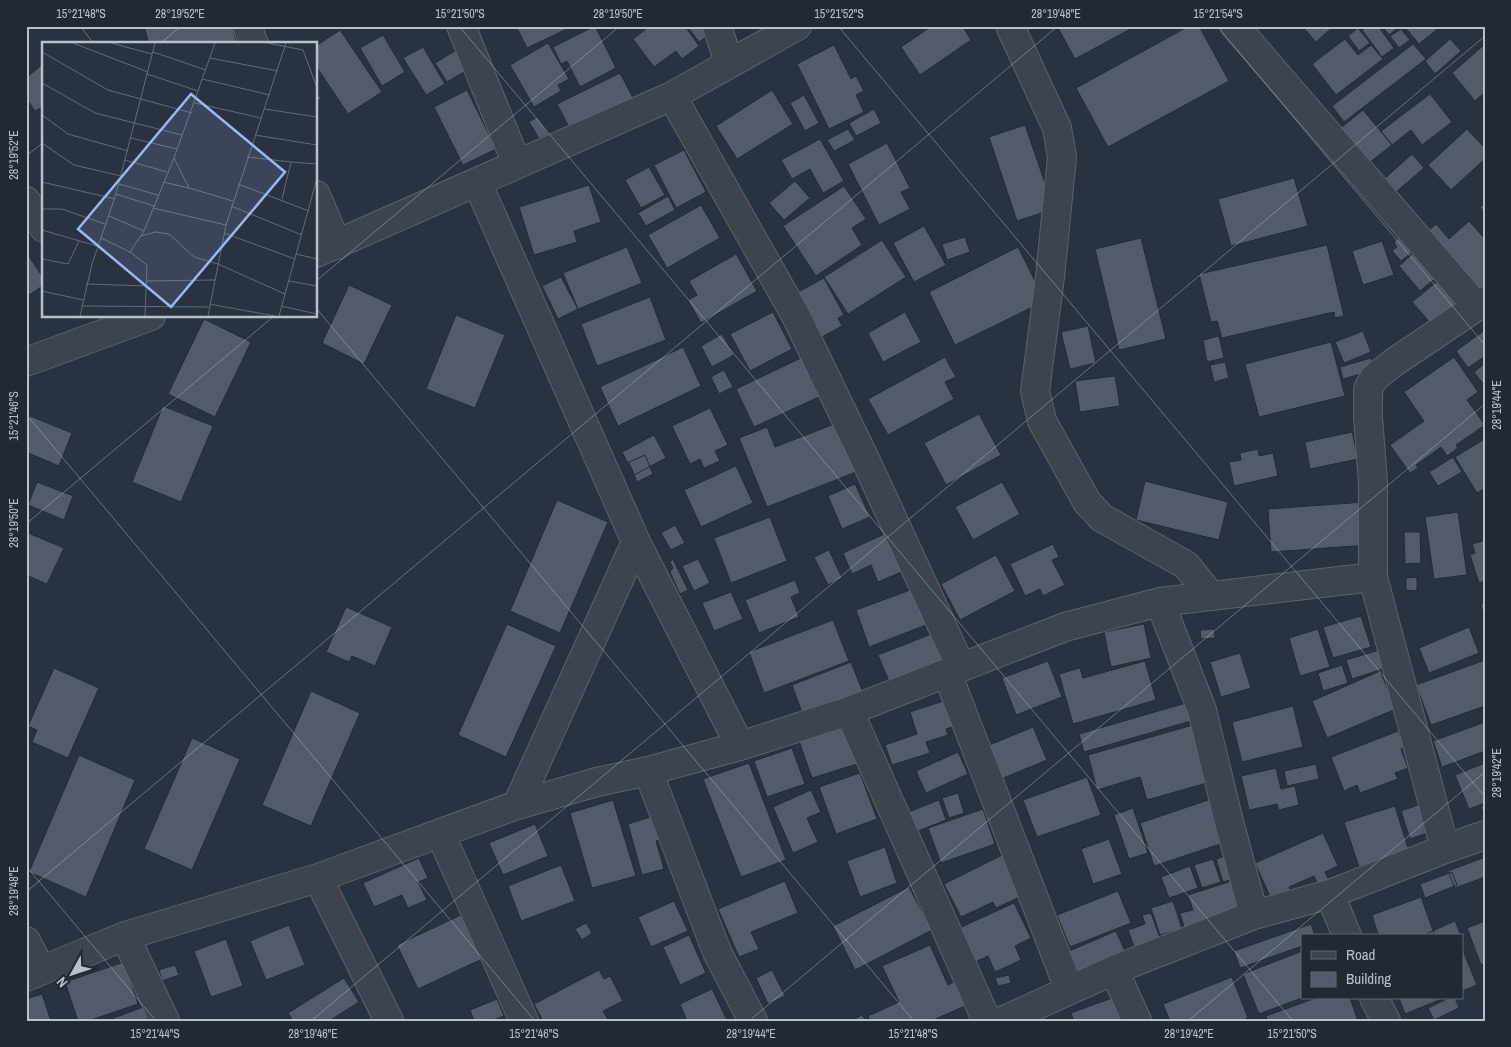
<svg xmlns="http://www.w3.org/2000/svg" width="1511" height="1047" font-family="'Archivo Narrow',sans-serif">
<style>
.building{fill:#535b6a;stroke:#242b37}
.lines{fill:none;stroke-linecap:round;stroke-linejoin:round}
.minor-casing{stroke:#5b626d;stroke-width:30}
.minor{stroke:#3d4450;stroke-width:28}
.ticks{fill:none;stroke:#bac0ca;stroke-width:1;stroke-opacity:0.45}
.inset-road{fill:none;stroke:#636b77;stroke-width:1}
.view{fill:#9ab9ee;fill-opacity:0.15;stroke:#9ab9ee;stroke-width:2.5}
.inset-edge{fill:none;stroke:#bac0ca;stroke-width:2.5}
.neatline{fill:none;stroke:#bac0ca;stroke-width:2}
.ticks-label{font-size:12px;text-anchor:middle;fill:#bac0ca}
</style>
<rect width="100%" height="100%" fill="#293240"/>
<path class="building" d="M144,26h88l5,18h-88z
M516,26h57l-46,22z
M595,26l21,42 -36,19 -13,-26 -6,3 -8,-17z
M650,26h35l14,20 -17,13 -6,-8 -22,16 -21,-28z
M687,26h27l2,4 -17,12z
M932,26h30l9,14 -51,35 -19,-28z
M1057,26h79l-61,33z
M1189,26h10l30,55 -121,66 -32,-59z
M1302,26h32l-18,16z
M1367,26h11l16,22 -12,9 -20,-27z
M1382,26h16l1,1 -10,8z
M1404,26h37l-22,18z
M1358,28l12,15 -11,8 -11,-15z
M1401,29l9,11 -11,8 -9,-12z
M340,30l42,62 -34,22 -32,-48v-20z
M383,35l22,37 -23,14 -22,-38z
M1345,39l13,16 13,-10 12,14 -47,36 -24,-31z
M1450,39l11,12 -26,23 -10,-13z
M548,43l21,36 -11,6 3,6 -27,16 -24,-42z
M1413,44l13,15 -82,63 -12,-16z
M1485,44v48l-10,9 -23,-28z
M834,45l17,34 5,-3 8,15 -8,4 8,17 -35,17 -32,-65z
M423,47l22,37 -19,11 -23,-37z
M458,49l11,20 -22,13 -12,-19z
M44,63v43l-9,5 -9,-13v-20z
M620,73l13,25 -63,31 -13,-25z
M316,89l5,10 -5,2z
M467,90l29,59 -33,16 -29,-58z
M772,90l21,34 -56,35 -21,-33z
M1430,94l22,28 -30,23 -11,-15 -19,15 -11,-14z
M804,95l15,28 -14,8 -15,-28z
M874,109l7,14 -25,13 -7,-13z
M1363,110l29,35 -27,21 -28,-35z
M537,117l12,17 -9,6 -11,-18z
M1025,125l29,84 -37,12 -28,-84z
M848,129l7,11 -21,11 -7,-11z
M1467,129l18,19v11l-34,31 -23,-25z
M820,139l24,42 -21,12 -13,-24 -18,10 -11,-19z
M887,143l23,45 -9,4 9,17 -31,16 -31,-61z
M684,150l22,42 -30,16 -22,-43z
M1412,154l12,14 -29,25 -12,-13z
M649,167l16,28 -24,13 -16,-28z
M1294,178l14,48 -77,20 -13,-47z
M795,181l15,17 -26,22 -15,-17z
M589,185l12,37 -27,9 3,11 -43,13 -15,-48z
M844,186l22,33 -14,9 10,17 -46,31 -33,-50z
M668,196l7,14 -29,16 -8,-13z
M1485,203v10l-5,-6z
M701,205l19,33 -53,30 -19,-33z
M1469,221l16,18v48l-7,7 -54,-59 12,-11 13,15z
M924,226l22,39 -32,17 -21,-39z
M1403,234l12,16 -14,11 -9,-10 5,-4 -3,-5z
M965,237l5,15 -23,8 -5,-16z
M1141,238l25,101 -47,11 -24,-101z
M882,240l24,37 -58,37 -24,-37z
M1382,241l12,34 -31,10 -11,-34z
M1327,245l17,71 -9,2 -1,-6 -112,26 -5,-17 -6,1 -12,-48z
M627,247l15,36 -64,26 -15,-36z
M1018,247l27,54 -90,44 -26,-53z
M1417,250l21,26 -18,15 -21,-25z
M26,252l18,27v6l-18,12z
M736,254l21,37 -56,32 -13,-23 9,-5 -8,-14z
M561,277l17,32 -20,10 -16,-33z
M824,278l20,37 -6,3 4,8 -20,11 -24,-45z
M1439,280l21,26 -26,21 -22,-25z
M349,285l43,20 -28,59 -42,-21z
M650,297l16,43 -69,26 -16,-42z
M773,312l19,37 -42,22 -20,-37z
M905,312l16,30 -38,20 -15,-29z
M456,315l49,20 -30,73 -49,-19z
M204,319l47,23 -36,75 -47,-23z
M1088,326l8,37 -26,6 -9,-37z
M1485,330v26l-17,12 -12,-17z
M1363,331l8,21 -27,11 -9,-21z
M722,334l12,21 -22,12 -11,-21z
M1219,336l5,22 -17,4 -4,-22z
M1331,342l14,54 -86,21 -14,-53z
M683,347l18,39 -83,40 -18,-39z
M803,357l18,39 -67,31 -18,-38z
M945,357l11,20 -11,5 9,17 -66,36 -20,-36z
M1454,357l24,35 -11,8 18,25 -29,20 2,3 -11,8 -6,-9 -25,18 2,3 -8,5 -20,-28 34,-24 -20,-29z
M1371,358l4,12 -32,9 -3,-12z
M1225,362l4,16 -15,4 -4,-17z
M1485,363v23l-11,-14z
M724,370l9,17 -14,7 -8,-17z
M1115,376l5,30 -40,6 -5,-31z
M163,406l50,20 -32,76 -49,-20z
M710,408l18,37 -13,6 5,10 -16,7 -4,-9 -10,5 -18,-38z
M979,414l22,41 -55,30 -22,-42z
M30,416l42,17 -13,33 -33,-14v-27z
M837,423l19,49 -89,35 -28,-69 28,-11 8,20z
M1352,432l6,27 -48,10 -5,-27z
M654,435l12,23 -32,17 -12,-23z
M1483,440l2,3v45l-8,5 -22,-36z
M1258,449l1,7 14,-3 5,23 -44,10 -5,-24 12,-2 -1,-7z
M645,455l8,19 -16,8 -8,-20z
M1453,457l9,15 -24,14 -9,-14z
M736,466l17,37 -52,24 -17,-37z
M1145,481l83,21 -9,38 -83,-20z
M37,482l36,14 -9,24 -36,-15z
M1002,482l18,32 -47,26 -18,-33z
M855,484l15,33 -28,12 -14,-33z
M557,500l51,22 -48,111 -50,-22z
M1365,502l3,43 -97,7 -3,-43z
M1458,512l9,63 -33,4 -9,-62z
M770,517l17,44 -56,22 -17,-45z
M675,525l10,18 -14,7 -10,-17z
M891,531l17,38 -30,13 -7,-17 -19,9 -9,-21z
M26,532l38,16 -17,36 -21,-9z
M1404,532h16l1,31 -16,1z
M1485,540v41l-6,2 -9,-28 5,-2 -3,-9z
M1053,544l6,13 -7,3 13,25 -22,11 -3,-7 -15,7 -15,-32z
M829,550l13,28 -14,7 -14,-28z
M996,555l19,36 -55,29 -19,-36z
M673,559l15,31 -8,4 -10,-22 3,-4 -3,-6z
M698,559l12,24 -16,8 -12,-25z
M1417,577v14l-11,-1v-12z
M795,580l5,13 -9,4 8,20 -40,16 -14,-33z
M913,589l13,36 -57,22 -13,-37z
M731,592l12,27 -29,12 -12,-28z
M1485,603v21l-4,-20z
M346,607l46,20 -17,39 -23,-10 -3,6 -23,-10z
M1361,616l10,31 -38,11 -10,-31z
M833,620l16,41 -85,32 -15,-41z
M507,624l49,22 -50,111 -48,-22z
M1144,624l7,34 -40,9 -7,-35z
M1469,627l10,26 -50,20 -10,-25z
M1214,629l1,9 -14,1 -1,-9z
M1318,629l12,38 -30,9 -11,-38z
M939,631l12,32 -60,23 -13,-31z
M1386,648l6,18 -40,13 -6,-19z
M1240,653l11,35 -30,9 -11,-35z
M1485,660v46l-54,19 -15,-40z
M1048,661l14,36 -46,18 -14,-37z
M1145,661l11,39 -83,24 -14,-50 21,-6 3,10z
M851,662l13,33 -60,23 -12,-33z
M1342,665l6,18 -25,8 -5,-18z
M54,668l45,20 -31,70 -36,-16 5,-12 -9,-4z
M1380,671l16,38 -69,29 -15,-37z
M311,691l49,22 -49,113 -49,-21z
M952,698l9,26 -15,5 2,6 -22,7 4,11 -38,12 -7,-20 32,-11 -7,-22z
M1186,703l5,18 -107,31 -5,-18z
M1293,706l10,41 -61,15 -10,-40z
M1485,722v29l-43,16 -9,-26z
M1193,725l17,57 -63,18 -7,-23 -43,13 -9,-35z
M847,726l13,37 -48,15 -13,-37z
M1033,727l14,33 -46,19 -14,-33z
M1398,731l2,5 5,-2 1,13 -5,2 7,19 -13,5 3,6 -38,14 -3,-8 -13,6 -13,-34z
M192,738l48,21 -48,111 -48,-21z
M792,748l13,36 -38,13 -13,-36z
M958,752l10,22 -42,19 -10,-22z
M79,755l56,25 -49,117 -57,-25z
M749,763l37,97 -45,17 -38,-98z
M1485,763v40l-16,6 -14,-34z
M1316,764l3,15 -32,7 -3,-15z
M1276,768l5,21 14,-3 4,19 -20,5 -2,-6 -28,6 -8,-34z
M860,773l17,46 -41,15 -17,-47z
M1087,777l14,38 -64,22 -14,-37z
M811,790l10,22 -14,6 11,24 -25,11 -20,-46z
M958,793l6,20 -15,5 -7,-20z
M1211,799l15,43 -72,24 -14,-43z
M613,800l23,76 -44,12 -22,-75z
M939,800l7,20 -33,13 -7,-20z
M1421,804l9,28 -20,7 -9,-28z
M1485,805v13l-4,-11z
M1395,806l14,45 -50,16 -15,-45z
M1133,808l15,45 -19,6 -15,-44z
M983,809l12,35 -54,19 -13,-35z
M657,815l7,24 -8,2 8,28 -22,6 -14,-51z
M535,824l13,32 -45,19 -14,-32z
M1323,833l15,33 -13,6 5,11 -11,5 -5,-12 -25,11 2,5 -19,9 -17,-38z
M1109,839l13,35 -29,10 -12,-35z
M885,847l12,36 -37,14 -13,-36z
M1006,853l20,41 -30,14 -3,-6 -32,15 -17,-33z
M1231,854l7,23 -15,5 -7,-23z
M1485,857v20l-30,11 -7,-17z
M419,858l9,20 -10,4 9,18 -19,8 -6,-13 -28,12 -11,-24z
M1213,859l8,23 -19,6 -8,-23z
M561,865l14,36 -54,20 -13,-35z
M1190,866l8,22 -29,10 -8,-21z
M1452,872l5,13 -32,13 -5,-14z
M1238,879l9,29 -63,19 -4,-14 13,-3 -5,-15z
M785,881l13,32 -47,19 8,17 -20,8 -21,-48z
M909,887l23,43 -77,40 -22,-44z
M1118,891l13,32 -61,24 -13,-32z
M1421,897l14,39h-61l4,-2 -6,-19z
M674,901l14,30 -37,16 -13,-30z
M1173,901l9,28 -22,6 -9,-27z
M1014,903l17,35 -16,8 6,14 -26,12 -7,-16 -15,7 -16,-34z
M1151,913l10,28 -26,8 -7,-19 17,-6 -3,-9z
M461,915l21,44 -64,30 -21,-44z
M1455,921l6,15h-32l-1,-3z
M1485,921v43l-4,1 -14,-37z
M586,923l6,10 -10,7 -7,-11z
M1311,924l4,12h-13v10l-62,22 -6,-17z
M289,925l16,40 -39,15 -16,-39z
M1116,931l11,25 -47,20 -11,-25z
M689,935l17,38 -26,12 -17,-38z
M226,939l17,47 -32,11 -17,-46z
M930,945l18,40 6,-3 11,24 -34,15h-61l-2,-5 31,-14 -17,-36z
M1462,948l15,37 -15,6z
M1302,951v47l-43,16 -16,-40z
M124,962l14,42 -50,17h-10l-13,-39z
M175,965l4,10 -17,6 -3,-11z
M599,970l5,9 6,-3 13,25 -20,10 5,9 -65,1 -9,-17z
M772,970l13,26 -17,8 -12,-26z
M1009,975l2,8 -13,3 -3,-8z
M1232,977l16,41 -8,3h-70l-7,-17z
M344,978l15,24 -30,19h-36l-5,-8z
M712,989l15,31 -40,1 -7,-17z
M42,994l9,27h-25v-22z
M1112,998l9,23h-47l-3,-8z
M1316,998h34l8,23h-91l-1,-5z
M1399,998h45l-39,16z
M1449,998h6l4,10 -25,12 -6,-12z
M497,999l7,17 -13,5h-17l-4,-11z
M143,1007l5,14h-42z
M862,1015l4,6h-14z"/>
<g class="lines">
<defs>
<path id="minor" d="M247,26l7,18
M461,26l56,138
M717,26l12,37
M1010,26l47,102 5,29 -12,120 -15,114 7,30 45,81 15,16 84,47 25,31
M1235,26l242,281
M672,96l124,220 69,143 96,208
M316,195l21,50
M26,201l18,27
M316,253l356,-157 125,-70
M26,362l125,-46
M636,542l104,204
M1160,602l42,108 26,108 26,97
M947,673l122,316
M849,711l138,310
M648,771l69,181 36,69
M517,805l80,-23 51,-11 92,-25 109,-35 216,-84 95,-25 213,-25
M440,833l84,188
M1445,849l-72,-272v-94l-5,-66v-28l6,-11 19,-15 92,-62
M318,878l71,143
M1330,894l17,42
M125,936l40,85
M26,941l15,29
M1114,970l23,51
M26,977l99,-41 193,-58 199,-73 119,-263 -159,-360
M1374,998l12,23
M1002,1021l112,-51 140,-55 76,-21 115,-45 40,-14"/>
</defs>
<use href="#minor" class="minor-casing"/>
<use href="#minor" class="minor"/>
</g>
<path class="ticks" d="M80,26l14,18M459,26l834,995M838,26l647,771M1217,26l268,319M160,44l21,-18M26,156l18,-14M316,281l304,-255M316,308l598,713M26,414l509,607M26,524l248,-208M26,866l130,155M26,892l1032,-866M311,1021l1174,-985M749,1021l736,-617M1188,1021l297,-249"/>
<g transform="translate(42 42)">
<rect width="275" height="275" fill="#293240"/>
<path class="inset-road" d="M31,1l75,29M69,1l41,11M173,1l-41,115 15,30 44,13M226,1l35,7 14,38M0,10l66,38 84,23M111,10l53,18M168,16l68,13M105,32l51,17M160,37l68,16M0,41l53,30 87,22M153,61l66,15M223,67l52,8M0,73l26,19 60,17M213,93l62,10M89,96l46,11M0,101l32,22 47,11M205,115l44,5M83,118l42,12M0,140l73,17M121,140l26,6M77,142l39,11M196,142l71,27M74,152l38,12M240,157l9,-37 26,2M189,164l71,29M111,166l73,17M0,167h20l43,15M67,174l35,15M0,188l55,16M182,191l71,26M99,194l15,-4 13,2 25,23 24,7 67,30M59,196l29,14 17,13 -2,51M88,210l14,-21 30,-73M254,212l21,5M0,217l26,5 11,-23M105,239l68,-1M247,239l28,5M44,242l60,2M0,249l41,9M167,262l66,12M40,264l127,1M239,264l36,8M38,274l12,-52 24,-70 39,-151M166,274l18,-91 60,-182M237,274l38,-138"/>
<path class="view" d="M149,52l94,78 -114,135 -93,-78z"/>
<rect width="275" height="275" class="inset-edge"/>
</g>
<rect width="1511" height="1047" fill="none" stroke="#222935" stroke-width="55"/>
<rect x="1301" y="934" width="162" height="65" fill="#222935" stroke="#5f6571"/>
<rect x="1311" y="951" width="25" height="8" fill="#3d4450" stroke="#5f6571"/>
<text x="1346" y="960" font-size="15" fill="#bac0ca">Road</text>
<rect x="1311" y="972" width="25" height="15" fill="#535b6a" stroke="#5f6571"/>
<text x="1346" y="984" font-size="15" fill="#bac0ca">Building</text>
<g transform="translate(72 974) rotate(230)" stroke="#222935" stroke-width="4" paint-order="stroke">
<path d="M0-4L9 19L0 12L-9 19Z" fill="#bac0ca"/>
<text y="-8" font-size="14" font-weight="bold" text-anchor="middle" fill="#bac0ca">N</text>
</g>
<rect x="28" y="28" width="1456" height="992" class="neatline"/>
<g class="ticks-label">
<text x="81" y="18">15°21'48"S</text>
<text x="180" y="18">28°19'52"E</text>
<text x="460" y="18">15°21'50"S</text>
<text x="618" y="18">28°19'50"E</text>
<text x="839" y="18">15°21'52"S</text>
<text x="1056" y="18">28°19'48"E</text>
<text x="1218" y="18">15°21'54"S</text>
<text transform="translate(14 155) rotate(-90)" y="4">28°19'52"E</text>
<text transform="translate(1497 405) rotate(-90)" y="4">28°19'44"E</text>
<text transform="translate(14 416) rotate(-90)" y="4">15°21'46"S</text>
<text transform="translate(14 523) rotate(-90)" y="4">28°19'50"E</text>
<text transform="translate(1497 773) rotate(-90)" y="4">28°19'42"E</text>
<text transform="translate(14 891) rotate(-90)" y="4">28°19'48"E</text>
<text x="155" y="1038">15°21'44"S</text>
<text x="313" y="1038">28°19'46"E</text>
<text x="534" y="1038">15°21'46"S</text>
<text x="751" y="1038">28°19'44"E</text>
<text x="913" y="1038">15°21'48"S</text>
<text x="1189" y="1038">28°19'42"E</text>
<text x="1292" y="1038">15°21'50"S</text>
</g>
</svg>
